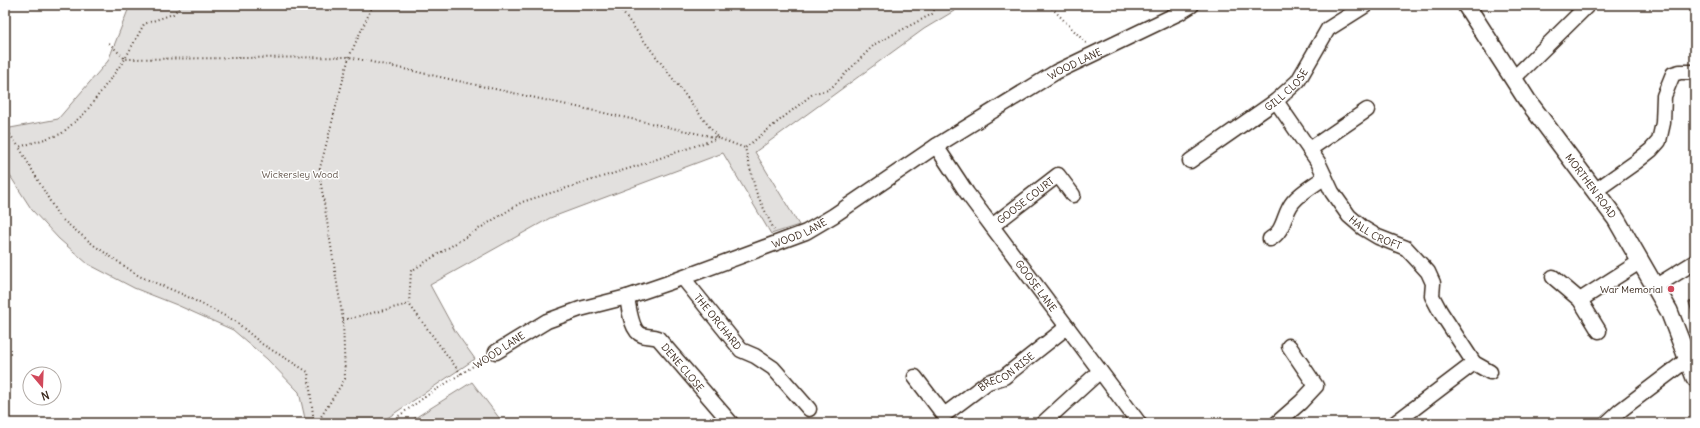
<svg xmlns="http://www.w3.org/2000/svg" width="1700" height="428" font-family="Delius,sans-serif">
<style>
.green{fill:#e2e0de;stroke:#8e857e}
.building{fill:#cfcac7;stroke:#3b2a1e}
.lines{fill:none;stroke-linecap:round;stroke-linejoin:round}
.minor-casing{stroke:#3b2a1e;stroke-width:17}
.major-casing{stroke:#3b2a1e;stroke-width:20}
.path{stroke:#3b2a1e;stroke-width:2;stroke-dasharray:1 3;stroke-linecap:butt}
.minor{stroke:#fff;stroke-width:14}
.major{stroke:#fff;stroke-width:17}
.poi-dot{fill:#d1495b;stroke:#fff;stroke-width:1.5}
.labels{text-anchor:middle;stroke-width:3;stroke-linejoin:round;paint-order:stroke}
.street-label{font-size:10px;fill:#3b2a1e;stroke:#fff}
.park-label{font-size:10px;fill:#65584e;stroke:#fff}
.poi-label{font-size:10px;fill:#3b2a1e;stroke:#fff;text-anchor:end}
</style>
<rect width="100%" height="100%" fill="#fff"/>
<filter id="ink" filterUnits="userSpaceOnUse"><feTurbulence type="fractalNoise" baseFrequency=".025" numOctaves="2"/><feDisplacementMap in="SourceGraphic" scale="8" xChannelSelector="R" yChannelSelector="G"/><feConvolveMatrix kernelMatrix="1 2 1 2 8 2 1 2 1" color-interpolation-filters="sRGB"/></filter>
<g filter="url(#ink)">
<path class="green" d="M134,5h830l-40,24 -169,123 44,73 -28,9 -48,-81 -173,65 -120,67 25,46 20,28 -95,64h-74l-7,-31 -32,-33 -34,-29 -56,-25 -43,-17 -46,-24 -29,-25 -27,-29 -27,-42v-39l53,-10 50,-58 20,-51z
M472,382l31,41h-96z"/>
<path class="building" d="M1565,5h16l-7,8z
M1695,301v18h-1l-5,-17z"/>
<g class="lines">
<defs>
<g id="minor">
<path d="M1514,78l74,-73"/>
<path id="s1" d="M1276,101l42,61 14,30 17,24 14,12 15,9 28,11 12,13 10,11 5,11 -1,13 8,15 34,52 16,9"/>
<path id="s2" d="M936,146l31,47 172,230"/>
<path d="M1310,149l57,-39"/>
<path id="s3" d="M1190,161l86,-60 22,-20 30,-52 38,-24"/>
<path d="M1595,191l41,-29 15,-12 8,-9 4,-18 1,-27 9,-22 7,-2h15"/>
<path id="s4" d="M992,226l66,-51 15,20"/>
<path d="M1270,239c15,-8 13,-25 23,-37 8,-10 21,-17 32,-25"/>
<path d="M1553,277l27,23 19,31"/>
<path id="s5" d="M683,278l58,72 14,6 18,12 36,41"/>
<path d="M1656,286l39,-24"/>
<path id="s6" d="M627,297c2,11 4,34 15,38 5,2 11,1 16,3l73,85"/>
<path d="M1580,300l61,-39"/>
<path id="s7" d="M496,352l51,-31 33,-12 47,-12 41,-14 138,-51 27,-16 103,-70 120,-74 123,-59 13,-8"/>
<path id="s8" d="M915,377l29,38 44,-33 16,-5 63,-50"/>
<path d="M1043,423l57,-52"/>
<path d="M1277,423l24,-21 15,-16 -27,-40"/>
<path d="M1395,423l79,-60"/>
<path d="M1607,423l14,-13 67,-51"/>
</g>
<g id="major">
<path id="s9" d="M1466,5l61,95 89,119 53,92 26,67"/>
</g>
</defs>
<use href="#minor" class="minor-casing"/>
<use href="#major" class="major-casing"/>
<path class="path" d="M182,5l-9,9 -29,10 -19,35 -40,54 -24,21 -42,13 40,70 36,29 44,30 43,18 53,27 27,23 46,28 6,51
M617,5l100,132
M1049,5l37,38
M109,43l16,16 224,-2 369,81
M5,128l14,19
M774,230l-18,-38 -11,-44 69,-55 15,-3 46,-46 57,-30 5,-9
M343,320l66,-16
M461,374l-52,-70 2,-33 111,-69 115,-36 81,-28 27,10
M317,423l28,-44 -2,-59 -24,-148 30,-115 24,-52
M389,423l40,-29 57,-36"/>
<use href="#minor" class="minor"/>
<use href="#major" class="major"/>
</g>
</g>
<circle class="poi-dot" cx="1671" cy="289" r="4"/>
<g class="labels">
<g class="street-label">
<text dy="4" stroke="none"><textPath href="#s7" startOffset="651">WOOD LANE</textPath></text>
<text dy="4" stroke="none"><textPath href="#s3" startOffset="120">GILL CLOSE</textPath></text>
<text dy="4" stroke="none"><textPath href="#s9" startOffset="220">MORTHEN ROAD</textPath></text>
<text dy="4" stroke="none"><textPath href="#s4" startOffset="42">GOOSE COURT</textPath></text>
<text dy="4" stroke="none"><textPath href="#s1" startOffset="168">HALL CROFT</textPath></text>
<text dy="4" stroke="none"><textPath href="#s7" startOffset="327">WOOD LANE</textPath></text>
<text dy="4" stroke="none"><textPath href="#s2" startOffset="172">GOOSE LANE</textPath></text>
<text dy="4" stroke="none"><textPath href="#s5" startOffset="56">THE ORCHARD</textPath></text>
<text transform="translate(499 350) rotate(-33)" y="4">WOOD LANE</text>
<text dy="4" stroke="none"><textPath href="#s6" startOffset="97">DENE CLOSE</textPath></text>
<text dy="4" stroke="none"><textPath href="#s8" startOffset="124">BRECON RISE</textPath></text>
</g>
<g class="park-label">
<text x="300" y="178">Wickersley Wood</text>
</g>
<g class="poi-label">
<text x="1663" y="293">War Memorial</text>
</g>
</g>
<rect width="1700" height="428" fill="none" stroke="#fff" stroke-width="20"/>
<rect x="10" y="10" width="1680" height="408" fill="none" stroke="#3b2a1e" stroke-width="1.5" filter="url(#ink)"/>
<g transform="translate(42 386) rotate(161)"><circle r="19" fill="#ffffff" stroke="#b1aaa5"/>
<path d="M0-3L7 15L0 10L-7 15Z" fill="#d1495b"/>
<text y="-6" font-size="11" font-weight="bold" text-anchor="middle" fill="#3b2a1e">N</text>
</g>
</svg>
